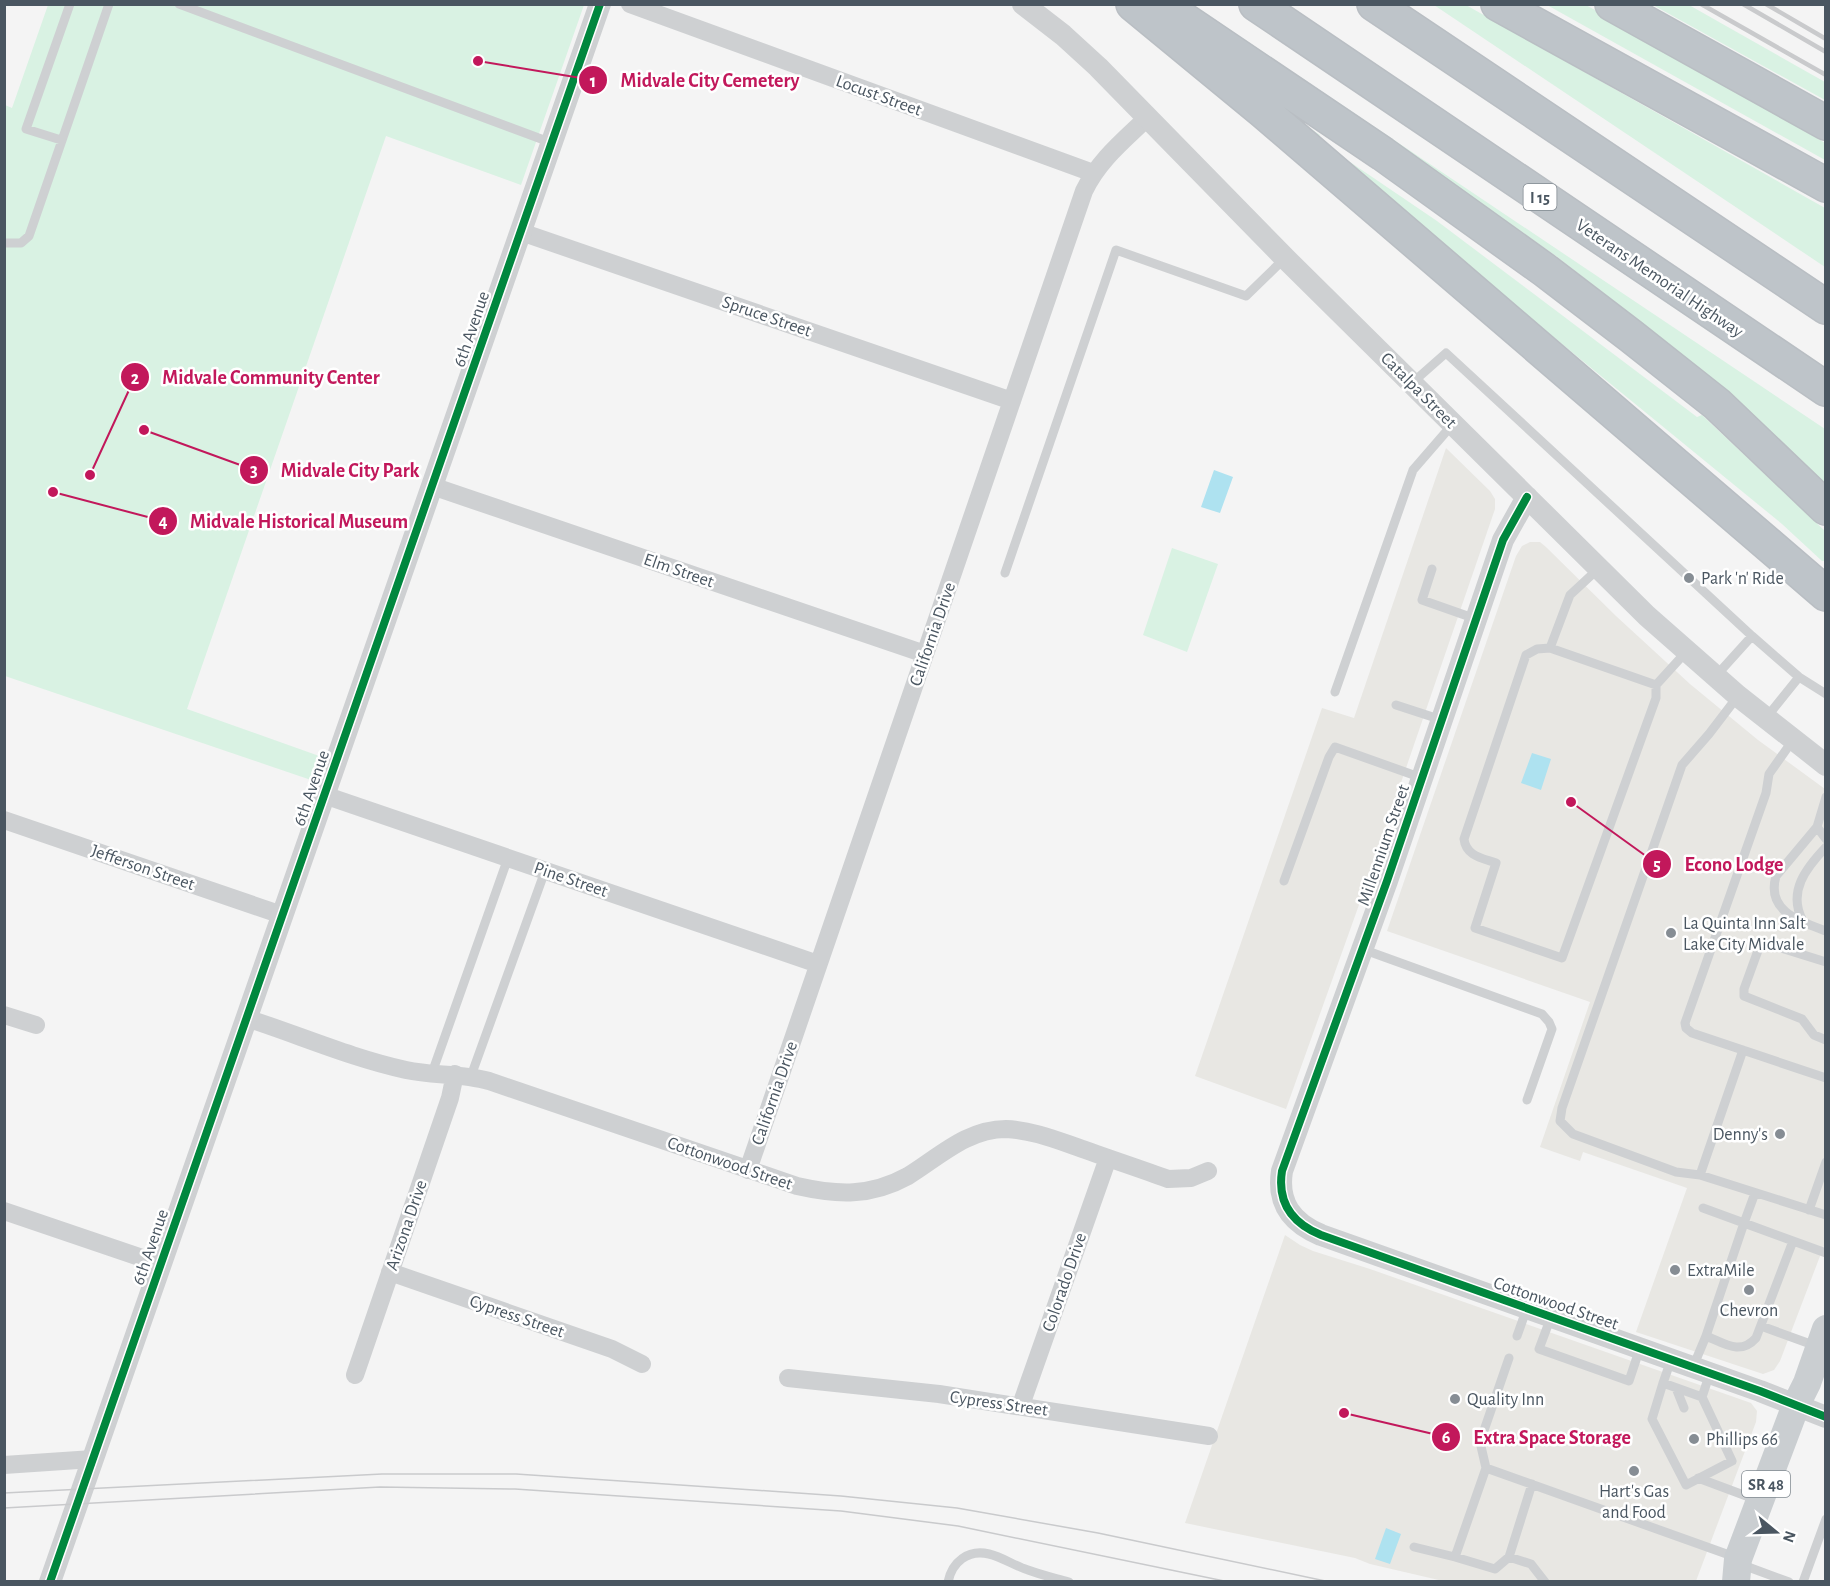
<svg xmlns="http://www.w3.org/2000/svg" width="1830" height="1586" font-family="'Alegreya Sans',sans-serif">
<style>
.commercial{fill:#e8e7e3}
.green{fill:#d9f2e3}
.water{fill:#aee2f0}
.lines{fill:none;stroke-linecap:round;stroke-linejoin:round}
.motorway-casing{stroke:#b9bec3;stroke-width:36}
.service{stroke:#ced0d2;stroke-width:9}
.minor{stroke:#ced0d2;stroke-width:18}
.tertiary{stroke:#ced0d2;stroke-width:22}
.primary{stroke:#caced1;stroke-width:28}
.motorway{stroke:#bec4c9;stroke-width:33}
.tram{stroke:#c9cacc;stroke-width:1.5}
.rail{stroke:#c9cacc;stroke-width:4.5}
.cycleway-casing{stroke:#fff;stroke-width:11}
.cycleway{stroke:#00873e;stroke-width:8}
.poi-dot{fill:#868d94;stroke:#fff;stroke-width:2}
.labels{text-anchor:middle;stroke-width:5;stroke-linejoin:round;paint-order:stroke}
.shield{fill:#fff;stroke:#808990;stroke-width:1.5}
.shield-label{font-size:16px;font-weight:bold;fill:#4a5661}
.street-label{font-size:18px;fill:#4a5661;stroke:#fff}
.poi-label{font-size:18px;fill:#4a5661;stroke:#fff;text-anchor:start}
.leader{fill:none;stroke:#c2185b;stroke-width:2}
.callout-dot{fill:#c2185b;stroke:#fff;stroke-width:2}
.mark-label{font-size:18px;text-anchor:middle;font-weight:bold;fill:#fff}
.callout-label{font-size:20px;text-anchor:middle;font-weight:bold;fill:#c2185b;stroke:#fff;stroke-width:5;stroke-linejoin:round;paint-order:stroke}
</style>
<rect width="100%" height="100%" fill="#f4f4f4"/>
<path class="commercial" d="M1446,448l44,43 5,8v10l-135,393 -74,207 -91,-33 127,-368 32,10z
M1530,542h10l6,5 70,69 74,68 68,56 67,49v454l-45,118 -6,9 -11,4 -127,-42 51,-144 -104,-36 -3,9 -40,-14 50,-145 -203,-71 129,-375 6,-10z
M1285,1235l15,10 13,6 57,18 381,134 6,8 -1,11 -60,159h-253l-73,-17 -15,-6 -170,-35z"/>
<path class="green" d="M48,5h536l-63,180 -135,-49 -199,573 135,48 -8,24 -309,-105v-571l7,3z
M1189,5h4l632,424v55l-85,-80 -66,-56 -118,-92 -142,-100z
M1434,5h32l359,203v59z
M1547,5h39l114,64 125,74v17z
M1653,5h36l136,77v18z
M1266,99l54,36 -3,4 8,6 112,76 260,196 5,-2 123,116v30h-3l-40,-37 -517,-423z
M1172,548l46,16 -31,88 -44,-17z"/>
<path class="water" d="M1214,470l19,7 -13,36 -19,-6z
M1532,753l19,6 -10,31 -20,-7z
M1386,1528l15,6 -11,30 -15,-5z"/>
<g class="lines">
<defs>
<path id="motorway" d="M1133,4l130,107 563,483
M1256,4l570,385
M1374,4l452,303
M1498,4l328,181
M1612,4l214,119
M1171,11l212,143 163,117 85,65 86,68 109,104"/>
</defs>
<use href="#motorway" class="motorway-casing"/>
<path class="service" d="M179,4l373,139
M61,140l-35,-11 44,-125
M4,243h17l8,-7 80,-232
M1412,383l34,-30 306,283 47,41 27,17
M1432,569l-10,31 54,19
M1598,569l-28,26 -20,53 106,37 30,-33
M1005,573l111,-323 130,46 39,-38
M1550,648l-13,1 -11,6 -62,184c2,17 18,19 32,24l-21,65 87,30 94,-260v-13
M1715,677l37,-41
M1335,692l78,-222 39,-45
M1738,696l-29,38 -27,31 -120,343 -2,13 13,13 103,38 24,3 43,-125
M1396,705l46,15
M1766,718l33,-41
M1793,740l-24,34 -3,19 -81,230 1,5 6,5 134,45
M1826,797l-9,30 -41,49c-10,35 23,45 50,55
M1817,827l9,12
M1284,881l45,-124 6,-10 87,31
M1803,921c-16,-29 3,-53 23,-74
M1362,949l180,65 7,8 3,7 -25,71
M1826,962l-61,-19 -5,2 -16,44v7l58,23 12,16 12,5
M432,1073l76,-215
M471,1076l74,-205
M1700,1175l126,40
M1703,1208l41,15 11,-30
M1809,1210l17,-48
M1551,1317l-12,32 90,32 11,-33
M1761,1326l55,20
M1517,1336l10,-28
M1706,1336l38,-113 82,30
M1671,1360l-8,23 39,14 8,-24
M1693,1367l13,-31c18,7 34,20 50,2l37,-97
M1663,1383l-11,36 34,66 46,-24 -30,-64
M1676,1388l8,20
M1486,1468l249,89
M1698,1478l59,22
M1414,1547l41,10 31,-89 -6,-26 29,-84
M1455,1557l40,12 14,-12 22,7 14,18
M1509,1557l23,-73
M1740,1564l49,18
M948,1582c4,-20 20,-33 41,-28 13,3 26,12 39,16 13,5 27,8 41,12
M1803,1582l23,-63"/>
<path class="minor" d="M630,4l463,169
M521,232l491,169
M432,486l493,168
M324,795l494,169
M4,820l278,95
M4,1015l32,10
M246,1018c53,17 105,40 160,52 27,6 55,3 83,11l308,105c40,9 73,11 111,-10 31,-19 59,-47 98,-47 25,1 48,10 71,18 30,11 61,21 91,32l23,-1 17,-7
M748,1170l336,-979c15,-31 39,-50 64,-74
M4,1211l156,53
M390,1272l222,77 30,15
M355,1375l95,-277 5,-24
M788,1378l151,16 270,42
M1021,1405l87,-247
M4,1465l89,-6"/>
<path class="tertiary" d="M1023,4l40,31 35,32 187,191 362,358 91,80 88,69
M1527,497l-24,43 -116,341 -105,290c-5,32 10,52 39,64l439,156 66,26
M50,1582l550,-1578"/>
<path class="primary" d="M1736,1582l2,-23 58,-154 11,-22 19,-54"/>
<use href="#motorway" class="motorway"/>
<path class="tram" d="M4,1493l378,-19h134l135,9 190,13 116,12 141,25 232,49
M4,1508l376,-21 135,2 326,22 117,15 271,56"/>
<path class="rail" d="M1701,4l125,71
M1743,4l83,48
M1766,4l60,35"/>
<defs>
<path id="cycleway" d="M1527,497l-24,43 -116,341 -105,290c-5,32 10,52 39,64l439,156 66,26
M50,1582l550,-1578"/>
</defs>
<use href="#cycleway" class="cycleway-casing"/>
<use href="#cycleway" class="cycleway"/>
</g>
<g class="poi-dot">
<circle cx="1689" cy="578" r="6"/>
<circle cx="1671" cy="933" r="6"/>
<circle cx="1780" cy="1134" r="6"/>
<circle cx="1675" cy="1270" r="6"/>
<circle cx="1749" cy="1290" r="6"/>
<circle cx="1455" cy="1399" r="6"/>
<circle cx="1694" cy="1439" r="6"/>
<circle cx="1634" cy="1471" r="6"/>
</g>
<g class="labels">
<g class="shield">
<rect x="1523.5" y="184" width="33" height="26" rx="4.5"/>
<rect x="1742" y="1471" width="48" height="26" rx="4.5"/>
</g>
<g class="shield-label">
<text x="1540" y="203">I 15</text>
<text x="1766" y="1490">SR 48</text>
</g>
<g class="street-label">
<text transform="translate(879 95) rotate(20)" y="6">Locust Street</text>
<text transform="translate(1660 278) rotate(34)" y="6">Veterans Memorial Highway</text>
<text transform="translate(767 316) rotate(19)" y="6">Spruce Street</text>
<text transform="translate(471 329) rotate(-71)" y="6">6th Avenue</text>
<text transform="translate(1419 390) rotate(45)" y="6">Catalpa Street</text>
<text transform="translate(679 570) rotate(19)" y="6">Elm Street</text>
<text transform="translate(932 634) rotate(-71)" y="6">California Drive</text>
<text transform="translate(311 788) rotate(-71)" y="6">6th Avenue</text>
<text transform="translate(1383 845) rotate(-71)" y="6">Millennium Street</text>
<text transform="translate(143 867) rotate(19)" y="6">Jefferson Street</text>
<text transform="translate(571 879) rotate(19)" y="6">Pine Street</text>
<text transform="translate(774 1093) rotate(-71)" y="6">California Drive</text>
<text transform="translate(730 1163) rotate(19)" y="6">Cottonwood Street</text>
<text transform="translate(406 1225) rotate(-71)" y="6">Arizona Drive</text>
<text transform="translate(150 1247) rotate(-71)" y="6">6th Avenue</text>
<text transform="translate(1064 1282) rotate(-71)" y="6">Colorado Drive</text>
<text transform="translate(1556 1303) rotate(19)" y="6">Cottonwood Street</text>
<text transform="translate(517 1316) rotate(19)" y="6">Cypress Street</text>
<text transform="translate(999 1403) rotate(8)" y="6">Cypress Street</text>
</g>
<g class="poi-label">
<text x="1701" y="584">Park 'n' Ride</text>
<text x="1683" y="929">La Quinta Inn Salt<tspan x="1683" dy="21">Lake City Midvale</tspan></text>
<text x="1768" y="1140" text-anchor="end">Denny's</text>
<text x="1687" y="1276">ExtraMile</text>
<text x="1749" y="1316" text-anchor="middle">Chevron</text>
<text x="1467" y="1405">Quality Inn</text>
<text x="1706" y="1445">Phillips 66</text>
<text x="1634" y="1497" text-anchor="middle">Hart's Gas<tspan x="1634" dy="21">and Food</tspan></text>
</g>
</g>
<path class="leader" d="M478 61L593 80M90 475L135 377M144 430L254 470M53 492L163 521M1571 802L1657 864M1344 1413L1446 1437"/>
<g class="callout-dot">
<circle cx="478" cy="61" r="6"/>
<circle cx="90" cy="475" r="6"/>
<circle cx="144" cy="430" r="6"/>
<circle cx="53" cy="492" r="6"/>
<circle cx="1571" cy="802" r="6"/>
<circle cx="1344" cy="1413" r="6"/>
<circle cx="593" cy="80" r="15"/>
<circle cx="135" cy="377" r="15"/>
<circle cx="254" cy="470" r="15"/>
<circle cx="163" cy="521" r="15"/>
<circle cx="1657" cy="864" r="15"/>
<circle cx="1446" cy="1437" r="15"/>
</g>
<g class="mark-label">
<text x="593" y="87">1</text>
<text x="135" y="384">2</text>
<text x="254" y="476">3</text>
<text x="163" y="527">4</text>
<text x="1657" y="870">5</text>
<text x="1446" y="1443">6</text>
</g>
<g class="callout-label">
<text x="710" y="87">Midvale City Cemetery</text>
<text x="271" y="384">Midvale Community Center</text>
<text x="350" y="477">Midvale City Park</text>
<text x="299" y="528">Midvale Historical Museum</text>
<text x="1734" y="871">Econo Lodge</text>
<text x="1552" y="1444">Extra Space Storage</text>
</g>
<rect width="1830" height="1586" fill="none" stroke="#4a5661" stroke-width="12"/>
<g transform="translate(1776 1532) rotate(109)" stroke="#ffffff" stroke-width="4.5" paint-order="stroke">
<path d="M0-4.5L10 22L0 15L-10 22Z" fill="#4a5661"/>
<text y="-9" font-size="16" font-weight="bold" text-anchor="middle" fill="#4a5661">N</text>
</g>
</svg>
